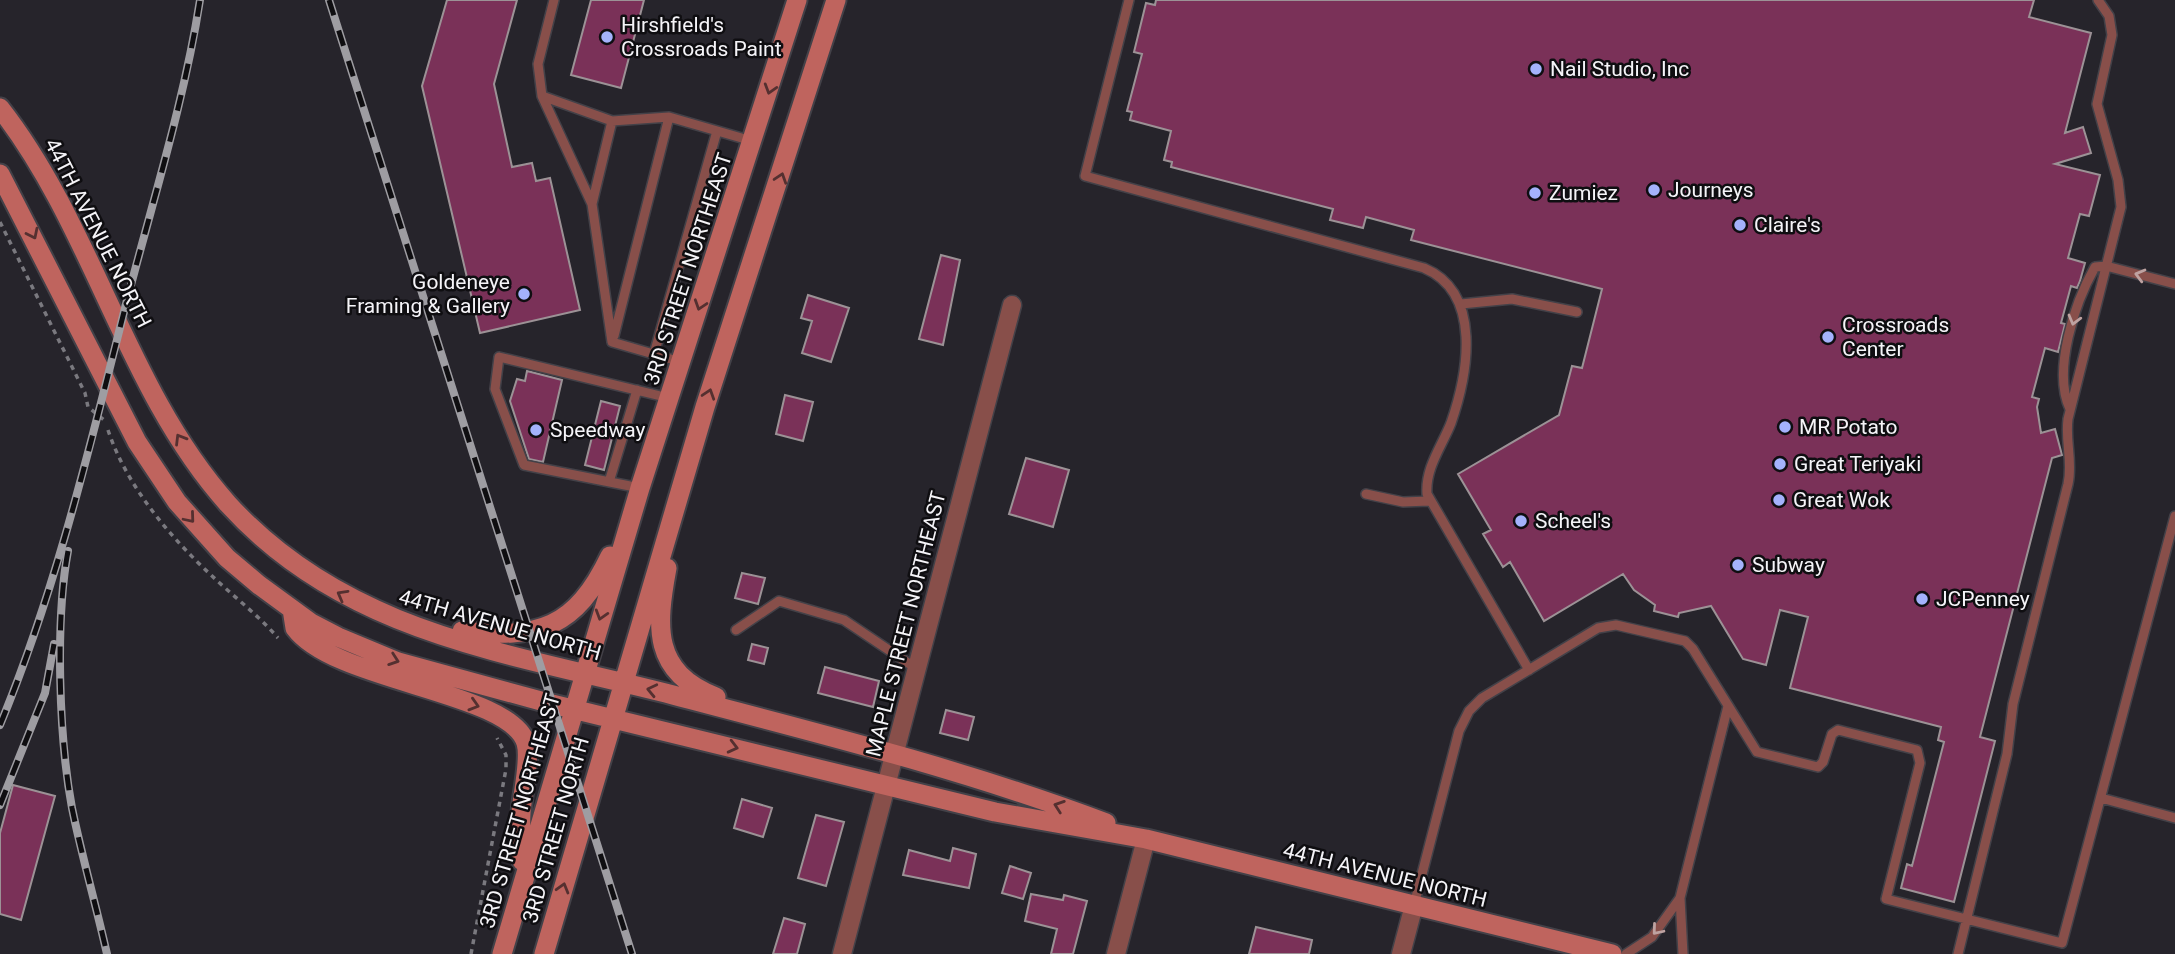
<svg xmlns="http://www.w3.org/2000/svg" width="2175" height="954" font-family="Roboto,sans-serif">
<style>
.building{fill:#7a3158;stroke:#9c9296;stroke-width:2}
.lines{fill:none;stroke-linecap:round;stroke-linejoin:round}
.service-casing{stroke:#434148;stroke-width:12}
.minor-casing{stroke:#434148;stroke-width:21}
.secondary-casing{stroke:#434148;stroke-width:23}
.path{stroke:#7a797f;stroke-width:3.5;stroke-dasharray:5 5;stroke-linecap:butt}
.service{stroke:#884f4a;stroke-width:9}
.minor{stroke:#884f4a;stroke-width:18}
.secondary{stroke:#bf645e;stroke-width:19}
.rail-casing{stroke:#9e9da2;stroke-width:8}
.rail{stroke:#0f0e11;stroke-width:5;stroke-dasharray:16;stroke-linecap:butt}
.oneway{stroke:#553030}
.oneway2{stroke:#bea2a1}
.poi-dot{fill:#a4b2fc;stroke:#0f0e11;stroke-width:2.5}
.labels{text-anchor:middle;stroke-width:5;stroke-linejoin:round;paint-order:stroke}
.poi-label{font-size:21px;fill:#f5f4f8;stroke:#0f0e11;text-anchor:start}
.street-label{font-size:21px;fill:#f5f4f8;stroke:#0f0e11}
</style>
<rect width="100%" height="100%" fill="#26242b"/>
<path class="building" d="M447,0h70l-23,84 18,83 20,-4 4,18 14,-3 30,132 -100,23 -58,-247z
M591,0h53l-23,88 -50,-13z
M1156,0h878l-5,17 62,16 -26,100 18,-6 8,26 -36,11 45,11 -11,41 -9,-2 -12,44 17,5 -5,18 -3,7 -6,-2 -10,37 4,1 -7,28 -13,-4 -13,49 7,2 -2,8 4,26 14,-4 7,26 -10,3 -72,279 15,4 -41,161 -53,-14 6,-24 5,2 32,-124 -6,-2 3,-13 -151,-39 18,-71 -28,-7 -14,55 -23,-6 -32,-53 -32,7 -1,4 -24,-6 1,-6 -21,-15 -11,-16 -79,47 -34,-59 -7,5 -20,-33 8,-4 -33,-56 101,-59 13,-49 10,2 20,-79 -191,-49 3,-10 -48,-13 -3,11 -33,-8 3,-11 -162,-42 1,-5 -8,-2 7,-29 -41,-11 2,-8 -5,-1 15,-57 -8,-2 12,-49 9,2z
M941,255l19,5 -17,85 -24,-6z
M808,295l41,13 -18,54 -29,-9 10,-32 -11,-3z
M527,371l35,9 -19,82 -14,-3 -19,-58 7,-22 8,2z
M785,395l28,7 -10,39 -27,-7z
M601,401l19,5 -16,64 -19,-5z
M1026,458l43,12 -16,57 -44,-13z
M742,573l23,5 -7,26 -23,-6z
M752,644l16,4 -4,16 -16,-4z
M825,667l54,14 -6,26 -55,-14z
M946,710l28,7 -6,23 -28,-7z
M13,785l42,11 -34,124 -21,-6v-81z
M742,799l30,9 -9,29 -29,-9z
M816,815l28,7 -18,64 -28,-8z
M953,848l23,6 -7,34 -66,-13 6,-25 41,11z
M1010,866l21,7 -8,26 -21,-6z
M1031,894l32,6 1,-5 23,6 -14,53h-22l6,-25 -32,-8z
M784,918l21,6 -8,30h-24z
M1256,927l56,13 -3,14h-60z"/>
<g class="lines">
<defs>
<path id="service" d="M554,0l-16,64 4,32 50,108 20,138 69,20
M1129,0l-44,176 339,92c59,25 44,106 27,155 -9,23 -26,45 -24,71l102,176
M542,96l70,25 57,-4 83,24
M592,204l20,-83
M1461,304l51,-5 65,13
M614,336l55,-219
M654,354l63,-223
M2070,409c-18,-38 5,-107 25,-142l11,-1 69,18
M609,482l28,-92
M640,488l-116,-23 -29,-76 4,-32 170,41
M1366,494l37,8 26,-1
M736,630l43,-29 65,19 73,49
M2101,798l74,20
M1680,898l3,56
M1414,905l45,-174 10,-20 13,-13 116,-70 18,-3 69,16 8,8 64,103 61,15 5,-5 9,-28 6,-4 79,20 3,13 -34,136 176,44 113,-427
M1626,954l26,-17 28,-39 48,-192
M1958,954l49,-200 6,-50 55,-220c5,-23 -3,-42 0,-65l53,-212 -3,-27 -21,-76 15,-69 -3,-19 -11,-16"/>
<path id="minor" d="M842,954l170,-649
M1116,954l30,-115
M1401,954l13,-49"/>
<path id="secondary" d="M0,108c94,120 126,282 228,396 119,131 283,149 445,191 145,38 293,75 433,128
M0,174l137,268 40,60 50,56 32,27 52,38 27,14 60,25 154,42 443,108 151,27 466,115
M667,568c-11,59 -15,104 49,129
M292,609l3,19c40,54 215,63 231,115 5,17 -4,51 -5,70 -1,16 0,32 1,48
M462,631c77,8 113,-2 148,-75
M502,954l138,-466 157,-488
M544,954l161,-547 131,-407"/>
</defs>
<use href="#service" class="service-casing"/>
<use href="#minor" class="minor-casing"/>
<use href="#secondary" class="secondary-casing"/>
<path class="path" d="M0,222l85,171 3,14 16,13
M108,430c18,55 61,106 103,145 22,21 47,40 67,63
M471,954l35,-185v-14l-9,-17"/>
<use href="#service" class="service"/>
<use href="#minor" class="minor"/>
<use href="#secondary" class="secondary"/>
<defs>
<path id="rail" d="M329,0l303,954
M68,551c-13,70 -9,187 4,257 10,49 24,97 35,146
M0,725c56,-135 90,-279 126,-421 26,-101 58,-201 74,-304
M0,805l45,-112 9,-49"/>
</defs>
<use href="#rail" class="rail-casing"/>
<use href="#rail" class="rail"/>
</g>
<defs><path id="oneway-chevron" d="M-2-3.5L2.5 0L-2 3.5" fill="none" stroke-width="1.6" stroke-linecap="round" stroke-linejoin="round" transform="scale(1.75)"/></defs>
<g class="oneway">
<use href="#oneway-chevron" transform="translate(770 89) rotate(107)"/>
<use href="#oneway-chevron" transform="translate(781 178) rotate(-72)"/>
<use href="#oneway-chevron" transform="translate(33 234) rotate(64)"/>
<use href="#oneway-chevron" transform="translate(700 305) rotate(108)"/>
<use href="#oneway-chevron" transform="translate(709 394) rotate(-72)"/>
<use href="#oneway-chevron" transform="translate(180 439) rotate(-121)"/>
<use href="#oneway-chevron" transform="translate(190 518) rotate(50)"/>
<use href="#oneway-chevron" transform="translate(342 595) rotate(-151)"/>
<use href="#oneway-chevron" transform="translate(601 615) rotate(107)"/>
<use href="#oneway-chevron" transform="translate(394 660) rotate(19)"/>
<use href="#oneway-chevron" transform="translate(652 690) rotate(-167)"/>
<use href="#oneway-chevron" transform="translate(474 705) rotate(17)"/>
<use href="#oneway-chevron" transform="translate(733 747) rotate(14)"/>
<use href="#oneway-chevron" transform="translate(1059 806) rotate(-161)"/>
<use href="#oneway-chevron" transform="translate(563 888) rotate(-74)"/>
</g>
<g class="oneway2">
<use href="#oneway-chevron" transform="translate(2140 275) rotate(-165)"/>
<use href="#oneway-chevron" transform="translate(2074 320) rotate(105)"/>
<use href="#oneway-chevron" transform="translate(1657 930) rotate(130)"/>
</g>
<g class="poi-dot">
<circle cx="607" cy="37" r="7"/>
<circle cx="1536" cy="69" r="7"/>
<circle cx="1654" cy="190" r="7"/>
<circle cx="1535" cy="193" r="7"/>
<circle cx="1740" cy="225" r="7"/>
<circle cx="524" cy="294" r="7"/>
<circle cx="1828" cy="337" r="7"/>
<circle cx="1785" cy="427" r="7"/>
<circle cx="536" cy="430" r="7"/>
<circle cx="1780" cy="464" r="7"/>
<circle cx="1779" cy="500" r="7"/>
<circle cx="1521" cy="521" r="7"/>
<circle cx="1738" cy="565" r="7"/>
<circle cx="1922" cy="599" r="7"/>
</g>
<g class="labels">
<g class="poi-label">
<text x="621" y="32">Hirshfield's<tspan x="621" dy="24">Crossroads Paint</tspan></text>
<text x="1550" y="76">Nail Studio, Inc</text>
<text x="1668" y="197">Journeys</text>
<text x="1549" y="200">Zumiez</text>
<text x="1754" y="232">Claire's</text>
<text x="510" y="289" text-anchor="end">Goldeneye<tspan x="510" dy="24">Framing &amp; Gallery</tspan></text>
<text x="1842" y="332">Crossroads<tspan x="1842" dy="24">Center</tspan></text>
<text x="1799" y="434">MR Potato</text>
<text x="550" y="437">Speedway</text>
<text x="1794" y="471">Great Teriyaki</text>
<text x="1793" y="507">Great Wok</text>
<text x="1535" y="528">Scheel's</text>
<text x="1752" y="572">Subway</text>
<text x="1936" y="606">JCPenney</text>
</g>
<g class="street-label">
<text transform="translate(98 233) rotate(63)" y="7">44TH AVENUE NORTH</text>
<text transform="translate(688 269) rotate(-72)" y="7">3RD STREET NORTHEAST</text>
<text transform="translate(906 624) rotate(-76)" y="7">MAPLE STREET NORTHEAST</text>
<text transform="translate(500 625) rotate(16)" y="7">44TH AVENUE NORTH</text>
<text transform="translate(520 811) rotate(-74)" y="7">3RD STREET NORTHEAST</text>
<text transform="translate(556 830) rotate(-74)" y="7">3RD STREET NORTH</text>
<text transform="translate(1385 875) rotate(14)" y="7">44TH AVENUE NORTH</text>
</g>
</g>
</svg>
